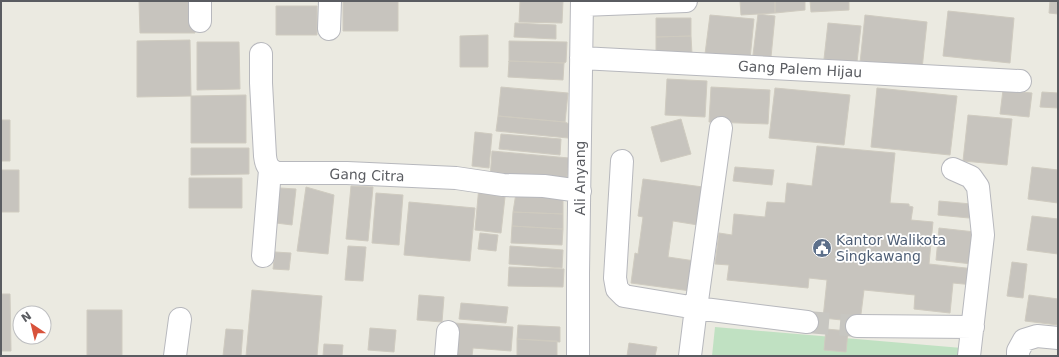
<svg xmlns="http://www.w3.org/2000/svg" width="1059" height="357" font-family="'DejaVu Sans',sans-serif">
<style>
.green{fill:#c0e1c2}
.building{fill:#c7c4be;stroke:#cfcbc0}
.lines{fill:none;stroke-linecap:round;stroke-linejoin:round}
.minor-tunnel{stroke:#c7c6c1;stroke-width:22;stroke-dasharray:22 11;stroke-linecap:butt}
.minor-casing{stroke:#b7b8bd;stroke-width:24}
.minor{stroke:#fff;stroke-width:22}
.labels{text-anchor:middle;stroke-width:3.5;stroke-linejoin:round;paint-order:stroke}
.street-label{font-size:14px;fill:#5a5c61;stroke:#fff}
.service-label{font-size:14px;fill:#4e5e75;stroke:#fff;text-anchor:start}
</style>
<rect width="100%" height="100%" fill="#ebeae1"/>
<path class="green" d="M715,327l247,21 -1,8h-249z"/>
<path class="building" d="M139,1h56v32h-55z
M343,1h55v30h-55z
M520,1h43l-1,22 -43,-1z
M740,1h35v12l-34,2z
M775,1h30v9l-30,3z
M810,1h39v9l-38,2z
M1050,1h8v13l-9,-1z
M276,6h41v29h-41z
M948,11l66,7 -4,45 -67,-7z
M758,14l17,2 -4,41 -18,-2z
M710,15l44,4 -4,40 -45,-5z
M865,15l62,7 -5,47 -62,-6z
M656,18h35v18l-35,1z
M515,23l41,2v14l-42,-2z
M828,23l33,3 -4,36 -33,-3z
M488,35v32h-28v-31z
M691,36l1,18 -36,1v-18z
M190,40l1,56 -54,1v-56z
M509,41l58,1 -1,20 -2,1 -55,-2v1z
M197,42h42l1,47 -43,1z
M509,61l55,2 -1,17 -55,-3z
M667,79l40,2 -2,36 -40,-2z
M501,87l67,6 -3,29 -67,-6z
M711,87l59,3 -2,34 -59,-2z
M775,88l75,7 -6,50 -75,-7z
M877,88l80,8 -7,59 -79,-8z
M1003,90l29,3 -3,24 -29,-3z
M1042,92l16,1v15l-18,-1z
M246,95v48h-55v-47z
M968,115l44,4 -5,46 -44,-4z
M498,116l67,6 4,2 -1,14 -72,-7z
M681,119l10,35 -30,8 -10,-35z
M1,120h9v41h-9z
M475,132l17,2 -3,34 -17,-2z
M501,134l60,5 -1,16 -61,-6z
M817,146l78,7 -5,50 19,1v2l4,1 -2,13 22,2 -4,42 46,5 -1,16 -21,-2 -3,30 -36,-4 1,-14 -51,-5 -4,32 -37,-4 4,-38 -18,-2 -1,10 -81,-8 2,-15 -14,-1 4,-31 13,2 2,-21 31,3 2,-15 18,1 2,-20 25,3z
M191,148h58v26l-58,1z
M492,151l77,7 -3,28 -76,-7z
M735,167l39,3 -2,15 -39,-4z
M1032,167l26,3v33l-30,-4z
M1,170h18v42h-18z
M189,178h53v30h-53z
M643,179l60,8 -5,38 -25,-4 -5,36 27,4 -4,30 -60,-8 4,-30 3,1 5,-37 -5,-1z
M351,186l22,1 -5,54 -22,-2z
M479,186l27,2 -5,45 -26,-3z
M306,187l28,8 -6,59 -31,-3z
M280,188l16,1 -4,36 -16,-2z
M376,193l27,2 -4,50 -27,-2z
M516,193l47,2v19l-50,-2z
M939,201l32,3 -2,14 -31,-3z
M409,202l66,6 -5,53 -66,-6z
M513,212l50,2v15l-51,-3z
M1032,216l26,3v35l-31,-4z
M512,226l51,3 -1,16 -51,-2z
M939,228l36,4 -3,32 -36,-4z
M480,233l18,2 -2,16 -18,-2z
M348,246l18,1 -3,34 -18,-1z
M510,246l53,4 -1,18 -53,-4z
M275,252l16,1 -2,17 -16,-1z
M1012,262l15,2 -4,34 -16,-2z
M509,267l55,2 -1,18 -55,-1z
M252,290l70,6 -5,60h-71z
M1,294h9l1,57h-10z
M419,295l25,2 -2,25 -25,-2z
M1029,295l29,4v26l-33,-4z
M461,303l47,4 -2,16 -47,-4z
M87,310h35v46h-35z
M454,323l59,4 -2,24 -38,-3 -1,8h-21z
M518,325l42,2v15l-43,-3z
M370,328l26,2 -2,22 -26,-2z
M226,329l17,1 -2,26h-18z
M826,329l22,2 -2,21 -22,-2z
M517,339l40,2v15h-40z
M629,343l28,4 -2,9h-28z
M324,344l19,1 -1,11h-19z"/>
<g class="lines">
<path class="minor-tunnel" d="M807,322l50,4"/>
<defs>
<path id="minor" d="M582,5l104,-4
M200,21v-20
M329,29l1,-28
M261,54v29l4,73c1,9 3,13 12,17h70l109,5 47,7 41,1 36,5
M581,58l439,23
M721,128l-25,180 111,14
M622,161l-7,117 2,11 7,7 72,12 -6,48
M953,169l18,8 7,10 5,48 -14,121
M263,256l7,-86
M857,326l116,1
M175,356l5,-37
M446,356l2,-24
M578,356v-83l4,-272
M1018,356v-5l6,-11 13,-4 21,2"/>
</defs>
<use href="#minor" class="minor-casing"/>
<use href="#minor" class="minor"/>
</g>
<defs>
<symbol id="civic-disc" viewBox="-11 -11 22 22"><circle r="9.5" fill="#5c6f8a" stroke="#fff"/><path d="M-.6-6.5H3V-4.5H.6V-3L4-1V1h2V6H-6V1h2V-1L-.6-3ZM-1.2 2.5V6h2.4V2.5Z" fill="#fff"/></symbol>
</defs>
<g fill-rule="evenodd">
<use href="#civic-disc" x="811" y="237" width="22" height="22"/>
</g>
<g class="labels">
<g class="street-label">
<text transform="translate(800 69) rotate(3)" y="5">Gang Palem Hijau</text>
<text transform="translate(367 175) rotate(2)" y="5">Gang Citra</text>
<text transform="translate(580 178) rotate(-90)" y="5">Ali Anyang</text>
</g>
<g class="service-label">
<text x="836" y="245">Kantor Walikota<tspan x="836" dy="16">Singkawang</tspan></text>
</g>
</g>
<rect width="1059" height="357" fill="none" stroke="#5a5c61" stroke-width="4"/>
<g transform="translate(32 325) rotate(325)"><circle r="19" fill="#ffffff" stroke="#bdbec0"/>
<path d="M0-3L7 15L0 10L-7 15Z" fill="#d8523b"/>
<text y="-6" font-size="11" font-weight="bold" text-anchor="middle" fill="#5a5c61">N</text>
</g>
</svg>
